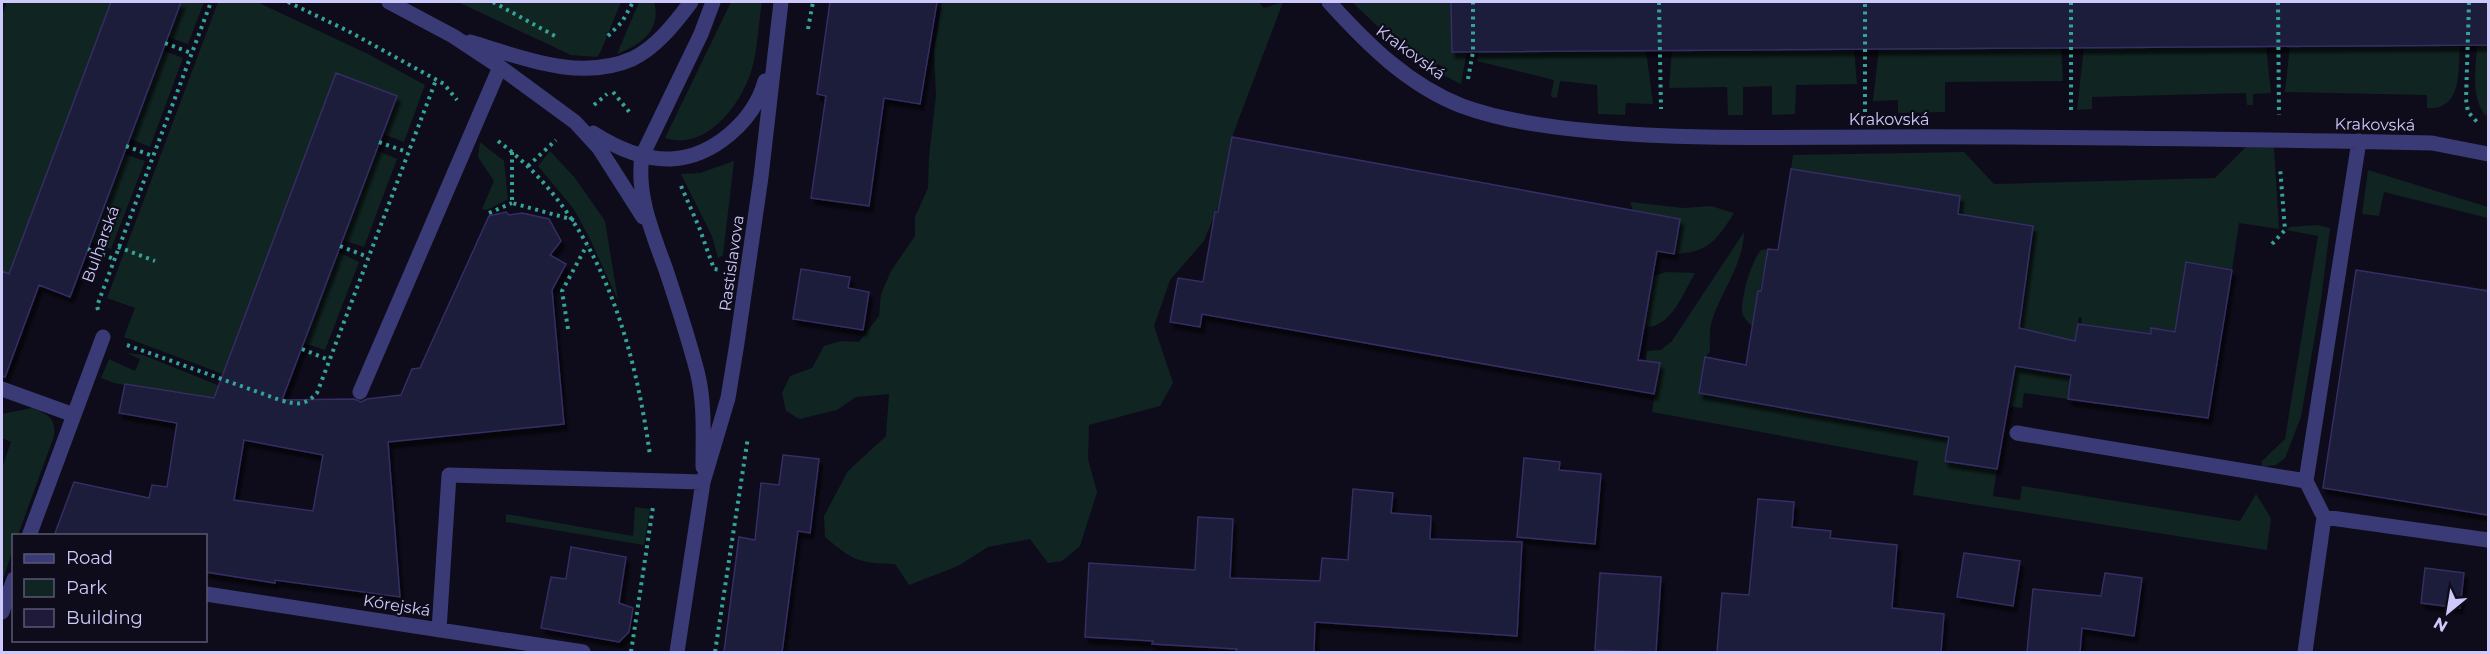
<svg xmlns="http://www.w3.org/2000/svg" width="2490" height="654" font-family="Montserrat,sans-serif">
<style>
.green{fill:#102422}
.building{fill:#1f1a3a;stroke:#352d64;stroke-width:1.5;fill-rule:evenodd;filter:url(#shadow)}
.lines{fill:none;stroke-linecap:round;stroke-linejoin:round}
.path{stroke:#35a397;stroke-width:4;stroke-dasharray:3 4.5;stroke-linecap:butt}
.minor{stroke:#3a3b76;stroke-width:15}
.labels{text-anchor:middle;stroke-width:4.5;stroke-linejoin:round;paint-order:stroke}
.street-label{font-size:16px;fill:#cdcafb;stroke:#0e0c1a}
</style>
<defs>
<filter id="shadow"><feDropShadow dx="3.5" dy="6" stdDeviation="1.5" flood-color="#0009"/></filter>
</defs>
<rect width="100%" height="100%" fill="#0e0c1a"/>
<path class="green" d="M7,2h104l-102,272 -7,-3v-255z
M181,2h23l-16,42 -20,-7z
M218,2h39l111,52 57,31 -21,57 -21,-8 14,-38 -61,-23 -113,301 -99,-37 11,-29 -28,-10z
M458,2h163l-21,51 -3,4 -26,-2z
M639,2h15c8,28 -13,43 -37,52z
M731,2h31c-4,23 -4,51 -12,73 -12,33 -45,76 -85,63z
M942,2h317l5,6 19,-6 -51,135 -13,67 -15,37 -34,39 -16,46 19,57 -13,23 -71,19 -1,34 9,33 -17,54 -18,15 -14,2 -18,-24 -42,8 -30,19 -49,19 -14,-21c-36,-1 -42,-3 -70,-27l-1,-21 24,-45 38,-35 3,-42 -33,3 -19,13 -38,9 -13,-8 -4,-18 8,-17 22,-8 12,-22 17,-5 18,1 20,-26 2,-22 10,-23 24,-35v-19l13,-29 1,-31 7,-62 -2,-44z
M1352,2h99l1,50 15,-1 -6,33 -18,-9 3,-6 -8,-5 -4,5 -41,-28z
M2290,45h170c-2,24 3,66 -33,63v-13l-142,-3z
M2477,45h11v62l-2,9c-16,-19 -10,-48 -9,-71z
M2061,46l2,35 -118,1v30l-47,1v-13l-25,1 6,-53z
M2084,46h182l5,47 -18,1v11h-6l-1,-12 -154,4v12l-15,1z
M1854,48l3,36 -61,1 -1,29 -23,1v-29l-29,1v28h-15l-1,-28 -58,1 3,-38z
M162,50l21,8 -33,89 -21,-9z
M1646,50l7,54 -27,-1 -1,12 -27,-1 -1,-29 -37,-4 -3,16 -4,1 -2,-3 3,-15 -77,-19 2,-10z
M480,142l24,19 4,38 -21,11 -5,-1 12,-28 -16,-24z
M2246,147h28l5,82 -40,-6 -7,47 -46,-8 -12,80 -20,-13 -3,-1v6l-70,-10 1,-6 -3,-1 -11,82 -44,-6 -2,15 -15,-2 3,-6 5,-33 6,-1 6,-36 -8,-2 14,-102 -68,-10 -10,181 -10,64 52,8 -4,27 27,4 2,-14 218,35 16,-27 15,24 -4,32 -354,-55 5,-34 -266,-49 8,-49 -14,-2 1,-10 14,-1 11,-9 72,-109c-1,35 -24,60 -33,92 -2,9 -1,19 -1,28l-5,5 -6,36 223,39 38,-236 -169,-27 2,-14 171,-3 30,32 221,-6z
M376,150l21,9 -33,88 -21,-7z
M550,151l25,27 30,43 13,79 -29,-63 -16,-29 -35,-42z
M124,154l21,7 -34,88 -21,-7z
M734,161l-11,94 -5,3 -6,-22 -31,-62 19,-1z
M2368,170l120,37v11l-104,-26 -5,24 -17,-2z
M1630,202l53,6 28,-2 23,7c-17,27 -26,40 -60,41l6,-35 -47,-9z
M2317,225l13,3 -9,72 -20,117 -16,41 -9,7 -15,2 1,-6 23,-22 33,-203 -32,-6 4,-3z
M1768,249c-4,26 -11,51 -16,77 -4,-4 -10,-9 -10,-16 0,-16 9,-48 19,-60z
M338,252l21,10 -34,88 -21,-7z
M1666,272l29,1c-12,20 -24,56 -51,54l7,-40 -4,-9z
M127,353l16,2 77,31 85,22 16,-10 -3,19 -204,-34 -13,-5 8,-19 26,12 5,-12z
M32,408c16,6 24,10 22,28l-36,99 -4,1 -1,13 -11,33v-114l9,-26 -9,-4v-24z
M635,507l15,2 -6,36 -138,-23v-8l127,22z"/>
<path class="building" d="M111,2h70l-111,295 -31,-12 -34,92 -3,-1v-105l7,3z
M830,2h107l-17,102 -36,-6 -15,108 -58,-8 15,-102 -9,-2z
M1451,2h1037v43l-1036,7z
M336,73l61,23 -115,304 72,-1 7,3 6,-3 34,-4 11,-26 8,-1 69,-152 17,-4 3,3 13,-2 27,6 12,22 -11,14 16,9 -14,26 12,134 -176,18 12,155 -125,-17v3l-69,-11v-36h-152l20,-54 75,16 3,-13 15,2 10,-64 -58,-10 6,-29 89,14zM244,440l79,15 -10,56 -79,-11z
M1232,137l448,82 -6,35 -17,-3 -19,109 22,3 -6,31 -452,-80 -2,13 -30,-5 8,-44 25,4 12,-70h3z
M1791,169l169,27 -2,18 75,12 -14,102 56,13 3,-17 73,10v-6l24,4 11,-70 46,8 -24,148 -140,-19 3,-24 -56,-9 -18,103 -52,-8 4,-24 -250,-44 6,-36 41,8 12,-74h3l7,-42 10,1z
M801,269l49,8 -2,11 21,4 -6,38 -70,-11z
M2356,270l132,21v224l-165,-27z
M783,455l36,4 -9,74 -12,-2 -16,121h-58l15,-115 16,3 6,-57 18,2z
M1524,458l36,4 -1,8 42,4 -6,70 -78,-7z
M1353,489l40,4 -2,20 40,3 -1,23 92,3 -5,94 -202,-14 -1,30h-78l1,-3 -85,-5 1,-3 -68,-4 4,-74 106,7 3,-53 35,2 -3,59 90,3 2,-23 26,2z
M1758,499l36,3 -2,25 39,4 -1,7 67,7 -5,63 52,6 -3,38h-224l5,-59 27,2z
M571,547l55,10 -7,46 14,5 -4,24 -10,10 -78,-14 10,-51 15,2z
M1964,553l56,8 -7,45 -56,-9z
M2425,568l39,5 -4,35 -39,-5z
M1600,573l61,4 -5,75 -61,-2z
M2105,573l37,5 -8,58 -52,-8 -2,24h-53l6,-63 68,7z"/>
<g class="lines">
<path class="path" d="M288,2l60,29 96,53 13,16
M493,2l62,34
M1659,2l2,107
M2071,2v108
M2278,2l1,113
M2469,2l-3,97 2,13 10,11
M808,29l5,-27
M608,36l14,-14 11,-20
M165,43l26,10
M1468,79l5,-27v-50
M613,92l18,22
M594,105l13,-11
M1865,112v-110
M498,141c100,75 135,195 152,314
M379,142l28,10
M126,146l27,10
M512,152v51l62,17
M528,166l28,-26
M681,186l18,41 15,42 7,1
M489,213l23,-10
M2272,244l13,-14 -5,-63
M340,246l28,11
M118,247l37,14
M88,249l26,10
M98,310l-1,-4 114,-304
M568,329l-6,-38 25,-46
M127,345l153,55c17,5 25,6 37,-7l119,-313
M302,349l27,11
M631,652l22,-145
M715,652l33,-215"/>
<path class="minor" d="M389,2l64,34 47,31 75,55 24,26 44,69
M1329,2c38,42 79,83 133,104 41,15 87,21 130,25 95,9 191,6 286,6 169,-1 338,2 507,5l47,1 56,11
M470,42c51,15 109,40 162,17 25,-12 43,-36 59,-57
M593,133c22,14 51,27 78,26 42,-2 83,-38 94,-78
M2,389l72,26
M360,392l140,-325
M2017,433l289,48
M703,467c0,-32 2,-65 -6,-96 -9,-34 -20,-68 -31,-101 -13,-36 -30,-75 -24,-114l59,-122 12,-32
M2324,517l164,23
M29,536l74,-199
M206,594l377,58
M2,612l12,-33
M439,630l10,-155 254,7
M677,652l26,-170 25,-84 9,-55 24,-166 20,-175
M2305,652l19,-135 -18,-36 53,-340"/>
</g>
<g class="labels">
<g class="street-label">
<text transform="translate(1411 52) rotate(36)" y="6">Krakovská</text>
<text x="1889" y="125">Krakovská</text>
<text transform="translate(2375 124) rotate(1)" y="6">Krakovská</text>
<text transform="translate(100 244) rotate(-70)" y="6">Bulharská</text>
<text transform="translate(731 263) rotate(-82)" y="6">Rastislavova</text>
<text transform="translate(397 605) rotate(9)" y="6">Kórejská</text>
</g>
</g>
<rect width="2490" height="654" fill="none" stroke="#cdcafb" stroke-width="6"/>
<rect x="12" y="534" width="195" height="108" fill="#0e0c1a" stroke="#5a5874" stroke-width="1.5"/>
<rect x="24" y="554" width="30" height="9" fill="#3a3b76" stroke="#5a5874" stroke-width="1.5"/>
<text x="66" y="564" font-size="18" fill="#cdcafb">Road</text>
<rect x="24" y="579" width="30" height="18" fill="#102422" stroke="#5a5874" stroke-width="1.5"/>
<text x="66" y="594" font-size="18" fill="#cdcafb">Park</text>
<rect x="24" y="609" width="30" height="18" fill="#1f1a3a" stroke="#5a5874" stroke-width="1.5"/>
<text x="66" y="624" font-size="18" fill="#cdcafb">Building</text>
<g transform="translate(2448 612) rotate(210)" stroke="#0e0c1a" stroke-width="4.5" paint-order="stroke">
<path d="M0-4.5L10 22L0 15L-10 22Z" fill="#cdcafb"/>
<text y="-9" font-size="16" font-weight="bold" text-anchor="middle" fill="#cdcafb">N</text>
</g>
</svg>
